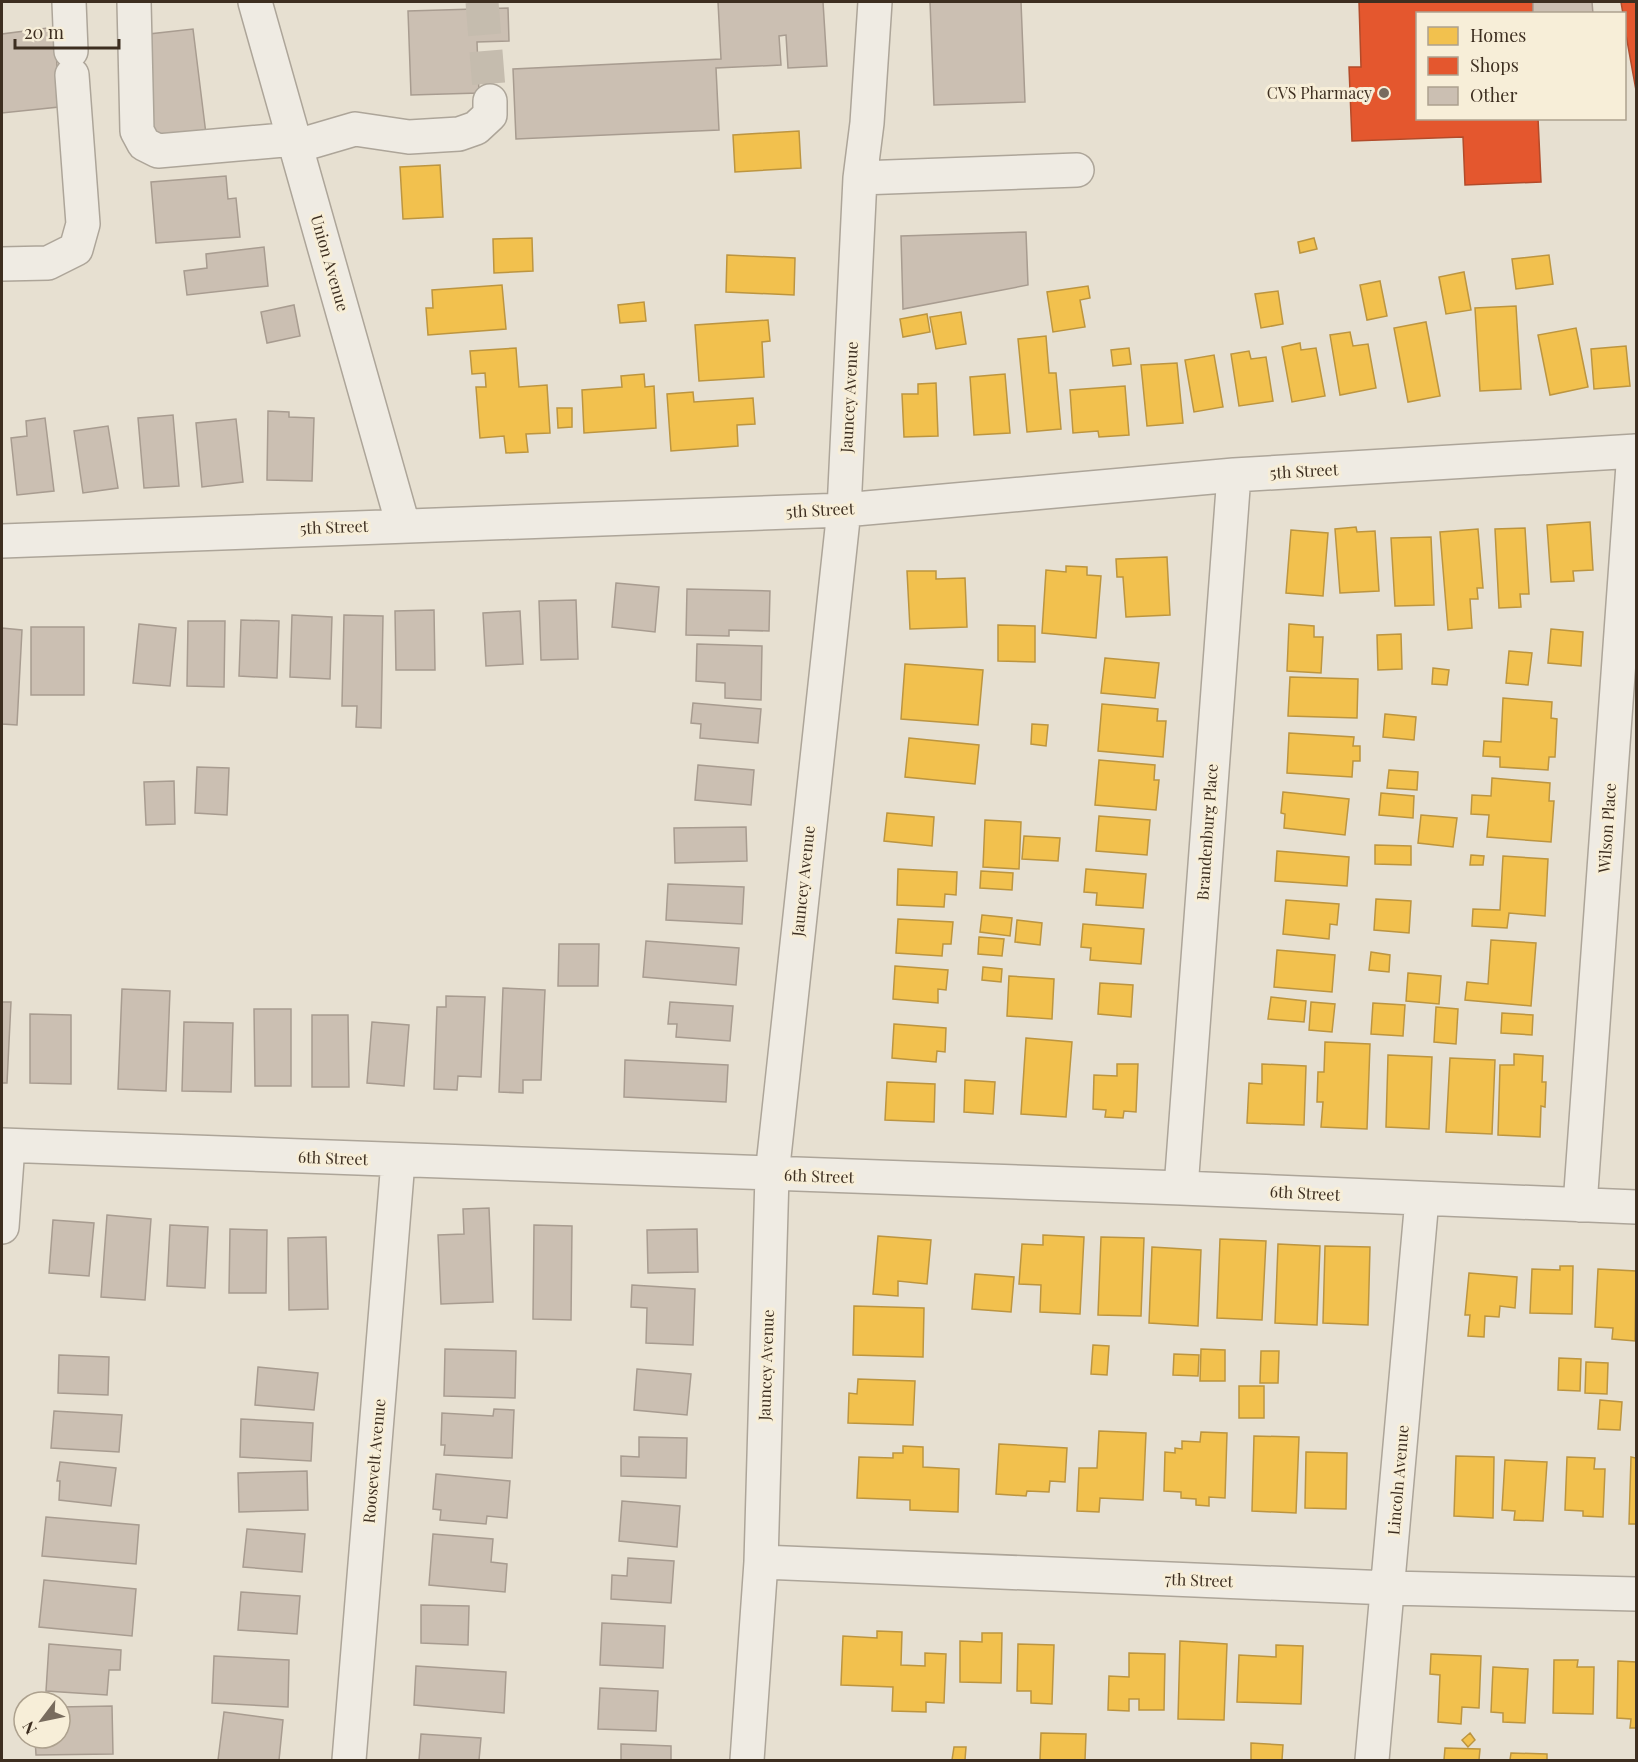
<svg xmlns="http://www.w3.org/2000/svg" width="1638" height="1762" font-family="'Playfair Display',serif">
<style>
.homes{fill:#f2c14e;stroke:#bc9540;stroke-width:1.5}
.shops{fill:#e4572e;stroke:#b24b2a;stroke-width:1.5}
.building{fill:#cbbfb2;stroke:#a89c90;stroke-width:1.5}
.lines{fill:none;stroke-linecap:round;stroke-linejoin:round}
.minor-tunnel{stroke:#c5bcae;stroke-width:33;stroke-dasharray:33 16;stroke-linecap:butt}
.minor-casing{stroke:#ada599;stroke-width:36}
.minor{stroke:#efebe3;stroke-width:33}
.poi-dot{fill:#786c5e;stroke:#f7eed8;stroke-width:2}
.labels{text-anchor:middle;stroke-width:6;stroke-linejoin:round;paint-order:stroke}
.poi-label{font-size:16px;fill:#3d2e20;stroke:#f7eed8;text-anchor:end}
.street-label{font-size:16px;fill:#3d2e20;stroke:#f7eed8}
</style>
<rect width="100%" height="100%" fill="#e7e0d1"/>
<path class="homes" d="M799,131l2,37 -66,4 -2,-37z
M440,165l3,52 -40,2 -3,-52z
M532,238l1,33 -39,2 -1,-34z
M1314,238l3,11 -17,4 -2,-11z
M727,255l68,3 -1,37 -68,-3z
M1549,255l4,29 -37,5 -4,-30z
M1464,272l7,38 -25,4 -7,-37z
M1380,281l7,35 -20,4 -7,-35z
M502,285l4,44 -78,6 -2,-27h7l-1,-18z
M1088,286l2,12 -10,2 5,27 -32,5 -6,-40z
M1278,291l5,33 -22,4 -6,-34z
M644,302l2,19 -26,2 -2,-18z
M1516,306l5,83 -41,2 -5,-83z
M961,312l5,32 -30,5 -6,-32z
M927,314l3,18 -27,5 -3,-18z
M768,320l2,21 -8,1 2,35 -65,4 -4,-56z
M1426,322l14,74 -32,6 -14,-74z
M1576,328l12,59 -38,8 -12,-60z
M1350,332l3,14 15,-2 8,44 -36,7 -10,-60z
M1046,336l3,37h7l5,56 -34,3 -9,-93z
M1300,343l1,7 15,-2 9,48 -33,6 -10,-55z
M1626,346l4,40 -36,3 -3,-40z
M516,348l3,39 28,-2 3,48 -24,1 2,18 -22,1 -2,-17 -24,2 -4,-51h10l-1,-14 -13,1 -2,-23z
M1129,348l2,16 -18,2 -2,-16z
M1249,351l2,8 15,-2 7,44 -34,5 -8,-52z
M1214,355l9,52 -29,5 -9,-52z
M1177,363l6,60 -36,3 -6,-61z
M644,374l1,13 9,-1 2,42 -72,5 -2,-43 40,-3 -1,-11z
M1005,374l5,59 -36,2 -4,-58z
M936,383l2,53 -34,1 -2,-43h16v-10z
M1125,386l4,49 -30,2 -1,-6 -25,2 -3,-43z
M693,392l1,10 59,-4 2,26 -18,1 1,21 -67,5 -4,-57z
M557,408h15v19l-14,1z
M1590,522l3,48 -20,1 1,10 -23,1 -4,-57z
M1356,527l1,5 18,-1 4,60 -39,2 -5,-64z
M1525,528l4,66h-9l1,13 -22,1 -4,-79z
M1478,529l5,59h-6l1,11h-8l2,29 -24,2 -8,-98z
M1291,530l37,3 -5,63 -37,-3z
M1431,537l3,68 -39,1 -4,-68z
M1167,557l3,58 -44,2 -3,-40h-6l-1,-18z
M1066,566l21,1v8l14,1 -5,62 -54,-5 4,-63 20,2z
M907,571h29v8l29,-1 2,49 -57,2z
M1289,624l25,2v11h9l-2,36 -34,-2z
M998,625l37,1v36l-37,-1z
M1551,629l32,3 -2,34 -33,-3z
M1401,634l1,35 -24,1 -1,-35z
M1509,651l23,2 -4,32 -22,-2z
M1105,658l54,5 -4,35 -54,-5z
M905,664l78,6 -5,55 -77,-6z
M1433,668l16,2 -2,15 -15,-1z
M1290,677l68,2 -1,39 -69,-2z
M1503,698l49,4 -1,16 6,1 -2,38h-6l-1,13 -48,-3v-10l-17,-1 1,-15 17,1z
M1102,704l56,5 -1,12h9l-3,36 -65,-6z
M1385,714l31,3 -2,23 -31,-3z
M1032,724l16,1 -2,21 -15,-2z
M1289,733l65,4 -1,9h7v15h-7l-1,16 -65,-4z
M909,738l70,7 -4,39 -70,-7z
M1099,760l56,5 -1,15h5l-3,30 -61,-5z
M1389,770l29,2 -1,18 -30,-2z
M1492,778l58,5 -1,18h5l-3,41 -64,-5 2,-22 -18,-1 1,-19 19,1z
M1283,792l66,7 -4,36 -61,-7 1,-14 -4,-1z
M1381,793l33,3 -1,22 -34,-3z
M887,813l47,4 -2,29 -48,-5z
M1421,815l36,3 -4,29 -35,-4z
M1099,816l51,4 -3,35 -51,-4z
M985,820l36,2 -2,47 -36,-2z
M1024,836l36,2 -2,23 -36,-2z
M1375,845l36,1v19l-36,-1z
M1277,851l72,6 -2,29 -72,-5z
M1471,855l13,1 -1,9h-13z
M1503,856l45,3 -3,57 -36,-3 -2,15 -35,-2 1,-17 27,1z
M898,869l59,3 -1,23 -11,-1 -1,13 -47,-2z
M1086,869l60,5 -3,34 -47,-3 1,-12 -13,-1z
M981,871l32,2 -1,17 -32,-2z
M1376,899l35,2 -2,32 -35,-3z
M1286,900l53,4 -2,21 -7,-1 -1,15 -46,-5z
M982,915l30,3 -2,18 -30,-4z
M898,919l55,3 -2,22h-8l-1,12 -46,-3z
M1017,920l25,3 -2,22 -25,-3z
M1083,924l61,5 -3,35 -51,-4 1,-12 -10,-1z
M979,937l25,2 -2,17 -24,-2z
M1491,940l45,3 -5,63 -66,-6 2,-18 21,2z
M1277,950l58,5 -3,37 -58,-5z
M1371,952l19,3 -1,17 -20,-2z
M895,966l53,4 -2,20 -8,-1v14l-45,-4z
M983,967l19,2 -1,13 -19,-2z
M1408,973l33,3 -2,28 -33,-3z
M1009,976l45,3 -2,40 -45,-3z
M1100,983l33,2 -2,32 -33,-3z
M1271,997l35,4 -2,21 -36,-3z
M1311,1002l24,2 -3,28 -23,-2z
M1373,1003l32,2 -2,31 -32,-2z
M1436,1007l22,2 -2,35 -22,-2z
M1502,1013l31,2 -1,20 -31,-2z
M894,1024l52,4 -1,24 -8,-1 -1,11 -44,-4z
M1026,1038l46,4 -6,75 -45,-3z
M1325,1042l45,2 -3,85 -46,-2 2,-25h-6l1,-30h6z
M1514,1054l29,2 -1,26h4l-1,25 -4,-1 -1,31 -42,-2 2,-70h14z
M1388,1055l44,2 -3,72 -43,-2z
M1450,1058l45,2 -3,74 -46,-2z
M1117,1064h21l-2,48 -12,-1 -1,7 -18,-1 1,-7 -13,-1 1,-34 23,1z
M1262,1064l44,2 -2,59 -57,-2 2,-40 13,1z
M965,1080l30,2 -2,32 -29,-2z
M887,1082l48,2 -1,38 -49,-2z
M1043,1235l41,2 -4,77 -40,-2 1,-27 -22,-1 3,-40 21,1z
M878,1236l53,4 -4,44 -29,-3v15l-25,-2z
M1101,1237l43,1 -3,78 -43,-1z
M1220,1239l46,2 -4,79 -45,-2z
M1278,1244l42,2 -3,79 -42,-2z
M1325,1246l45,1 -2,78 -45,-2z
M1152,1247l49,3 -3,76 -49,-3z
M1560,1266h13l-1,48 -42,-1 2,-44 28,1z
M1598,1269l38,2 -1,70 -23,-2 1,-11 -18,-1z
M1469,1273l48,4 -2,31 -15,-2 -1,11 -14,-1 -1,21 -16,-1 2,-21h-5z
M975,1274l39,3 -3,35 -39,-3z
M854,1306l70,2 -1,49 -70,-2z
M1093,1345l16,1 -2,29 -16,-1z
M1201,1349l24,1v31h-25z
M1261,1351h18l-1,32h-18z
M1174,1354l25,1 -1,21 -25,-1z
M1559,1358l22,1 -1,32 -22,-1z
M1586,1362l22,1 -1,31 -22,-1z
M858,1379l57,2 -2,44 -65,-2 1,-30 8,1z
M1239,1386h25v32h-25z
M1600,1400l22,2 -2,28 -22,-1z
M1099,1431l47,2 -3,67 -43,-2 -1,14 -22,-1 2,-43h18z
M1201,1432l26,1 -2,65 -16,-1v9l-13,-1v-6l-15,-1v-6l-17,-1 1,-39 10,1v-5l7,1v-8l18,1z
M1254,1436l45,1 -3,76 -44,-2z
M999,1444l68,4 -2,34 -15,-1 -1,11 -22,-1 -1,5 -30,-2z
M903,1446l20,1v20l36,2 -1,43 -48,-2v-10l-53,-2 2,-41 34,1v-5h10z
M1306,1452l41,1 -1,56 -41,-1z
M1456,1456l38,1 -1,61 -39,-2z
M1567,1457l28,1 -1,11h11l-2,48 -20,-1v-5l-18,-1z
M1631,1457l5,1v66h-7z
M1505,1460l42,2 -4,59 -29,-1 1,-9 -13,-1z
M877,1631l25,1 -1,33 24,1v-13l21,1 -2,49 -18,-1v10l-34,-1 1,-24 -52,-2 2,-49 34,2z
M982,1633h20l-1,50 -41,-1v-41l22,1z
M1180,1641l47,3 -3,76 -46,-1z
M1018,1644l36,1 -2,59 -21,-1v-12h-14z
M1276,1645l27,1 -2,58 -64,-2 2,-47 37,2z
M1129,1653l36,1 -1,56h-25v-11h-10v12l-21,-1 1,-34 20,1z
M1431,1654l50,2 -2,52 -17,-1 -1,17 -23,-2 2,-47 -10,-1z
M1554,1660h24l-1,7h17l-1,47 -40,-1z
M1618,1661l18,1v66h-6l1,-9 -14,-1z
M1493,1667l35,2 -3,54 -22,-1v-9l-12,-1z
M1041,1733l45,1 -1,26h-45z
M1470,1733l5,7 -7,7 -6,-7z
M1251,1743l32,2 -1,15h-31z
M954,1747h12l-1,13h-13z
M1445,1748l35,1 -1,11h-35z
M1511,1753l36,1v6h-37z"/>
<path class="shops" d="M1359,2h174v12h-115v104h120l3,64 -76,3 -2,-48 -111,4 -3,-74h12z
M1621,2h15v88l-12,-66v-10h-1z"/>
<path class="building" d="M718,2h105l4,64 -39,2 -2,-33 -7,1 2,29 -65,3 3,62 -203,9 -3,-70 208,-10z
M930,2h91l4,100 -91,3z
M1533,2h59l1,12h-60z
M508,8l1,33 -32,1 2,51 -68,2 -3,-84z
M55,27l4,80 -57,6v-79z
M193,29l13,105 -53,7 -13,-106z
M226,176l2,23 8,-1 4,39 -84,6 -5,-61z
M1026,232l2,53 -125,24 -2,-73z
M264,247l4,39 -81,9 -3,-24 23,-3 -1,-14z
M294,305l6,31 -33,7 -6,-31z
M268,411l21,1v5l25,1 -2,63 -45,-1z
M173,415l6,71 -35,2 -6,-70z
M45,418l9,73 -37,4 -6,-57 16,-2 -1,-15z
M236,419l7,63 -41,5 -6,-64z
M108,426l10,62 -35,5 -9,-62z
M616,583l43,4 -4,45 -43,-5z
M687,589l83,2 -1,40 -40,-1v6l-43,-1z
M576,600l2,59 -37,1 -2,-59z
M434,610l1,60h-39l-1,-59z
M520,611l3,53 -37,2 -3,-53z
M292,615l40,2 -2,62 -40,-2z
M344,615l39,1 -2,112 -25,-1 1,-21h-15z
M241,620l38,1 -2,57 -38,-2z
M188,621h37l-1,66 -37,-1z
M139,624l37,4 -6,58 -37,-3z
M31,627h53v68h-53z
M2,628l20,2 -5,95 -15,-1z
M697,644l65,2 -1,54 -36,-2v-15l-29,-2z
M693,703l68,6 -3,34 -58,-5 1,-14 -10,-1z
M698,765l56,5 -3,35 -56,-5z
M197,767l32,1 -2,47 -32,-2z
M174,781l1,43 -29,1 -2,-43z
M746,827l1,34 -72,2 -1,-35z
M668,884l76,3 -2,37 -76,-4z
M646,941l93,7 -3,37 -93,-8z
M559,944h40l-1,42h-40z
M503,988l42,2 -4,90h-18v13l-24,-1z
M122,989l48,2 -4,100 -48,-2z
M446,996l39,1 -4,80 -23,-1 -1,14 -23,-1 3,-82h9z
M2,1002h9l-4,81h-5z
M670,1002l63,4 -3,35 -54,-4 1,-13h-9z
M254,1009h37v77h-36z
M30,1014l41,1v69l-41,-1z
M312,1015h36l1,72h-37z
M184,1022l49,1 -2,69 -49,-1z
M372,1022l37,3 -5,61 -37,-3z
M625,1060l103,5 -2,37 -102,-5z
M489,1208l4,94 -52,2 -3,-69 26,-1 -1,-25z
M107,1215l44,4 -6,81 -44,-3z
M53,1220l41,3 -5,53 -40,-3z
M170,1225l38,2 -3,61 -38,-2z
M534,1225l38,1 -1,94 -38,-1z
M230,1229l37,1 -1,63h-37z
M697,1229l1,43 -50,1 -1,-43z
M326,1237l2,72 -39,1 -1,-72z
M632,1285l63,4 -2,56 -47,-2 1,-35 -16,-1z
M445,1349l71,2 -1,47 -71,-2z
M59,1355l50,2 -1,38 -50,-2z
M258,1367l60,6 -4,37 -59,-5z
M637,1369l54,5 -4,41 -53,-5z
M494,1409l20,1 -2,48 -68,-3 1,-10h-4l1,-32 51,3z
M54,1411l68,4 -3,37 -68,-4z
M241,1419l72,4 -2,38 -71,-4z
M639,1437l48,1 -1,40 -65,-2v-20l18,1z
M60,1462l56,6 -5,38 -52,-6 1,-19h-3z
M307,1471l1,39 -69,2 -1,-39z
M436,1474l74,7 -3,37 -20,-2 -1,8 -46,-4 1,-10 -8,-1z
M622,1501l58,5 -3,41 -58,-6z
M46,1517l93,8 -3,39 -94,-8z
M247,1529l58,5 -3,38 -59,-5z
M433,1534l60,5 -2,23 16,2 -2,28 -76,-7z
M628,1558l46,3 -3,42 -60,-4 1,-24 15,1z
M44,1580l92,9 -4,47 -93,-9z
M241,1592l59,4 -3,38 -59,-4z
M421,1605l48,1 -1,39 -47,-2z
M602,1623l63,3 -2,42 -63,-3z
M49,1644l72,6 -1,20h-11l-2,25 -61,-4z
M214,1656l75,4 -1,47 -76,-4z
M416,1666l90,6 -2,41 -90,-8z
M600,1688l58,3 -2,40 -58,-2z
M112,1706l1,48 -77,1 -1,-17h25v-31z
M224,1712l59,8 -4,40h-61z
M421,1734l60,4 -2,22h-60z
M621,1744l50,2v14h-50z"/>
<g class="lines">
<path class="minor-tunnel" d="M482,2l8,99"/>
<defs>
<path id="minor" d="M69,2l2,49
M134,2l3,129 7,13 14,7 137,-12
M255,2l148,523
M297,146l58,-17 54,8 50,-3 17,-6 14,-13v-14
M860,178l217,-8
M2,264l46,-1 28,-14 7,-25 -11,-149
M2,541l842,-31 390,-35 402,-24
M2,1145l1179,43 455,19
M1181,1188l53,-713
M1580,1205l54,-754
M2,1227l6,-81
M761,1562l628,26 247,6
M349,1760l49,-599
M747,1760l14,-198 11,-387 72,-665 16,-332 7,-55 8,-121
M1372,1760l50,-561"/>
</defs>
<use href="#minor" class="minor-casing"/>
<use href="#minor" class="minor"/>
</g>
<circle class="poi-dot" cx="1384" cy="93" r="6"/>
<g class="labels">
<g class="poi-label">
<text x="1372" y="99">CVS Pharmacy</text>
</g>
<g class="street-label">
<text transform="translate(330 263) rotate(74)" y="6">Union Avenue</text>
<text transform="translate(849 397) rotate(-87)" y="6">Jauncey Avenue</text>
<text transform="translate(1304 471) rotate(-3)" y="6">5th Street</text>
<text transform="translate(820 510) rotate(-3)" y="6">5th Street</text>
<text transform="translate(334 527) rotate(-2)" y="6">5th Street</text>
<text transform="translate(1607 828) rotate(-86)" y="6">Wilson Place</text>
<text transform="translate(1207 832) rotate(-86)" y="6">Brandenburg Place</text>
<text transform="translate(803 881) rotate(-84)" y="6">Jauncey Avenue</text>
<text transform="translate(333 1158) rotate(2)" y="6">6th Street</text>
<text transform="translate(819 1176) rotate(2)" y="6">6th Street</text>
<text transform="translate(1305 1193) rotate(3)" y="6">6th Street</text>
<text transform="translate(766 1365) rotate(-88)" y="6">Jauncey Avenue</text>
<text transform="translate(374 1461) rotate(-85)" y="6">Roosevelt Avenue</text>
<text transform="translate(1398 1480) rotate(-85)" y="6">Lincoln Avenue</text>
<text transform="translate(1199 1580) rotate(2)" y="6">7th Street</text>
</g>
</g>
<rect width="1638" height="1762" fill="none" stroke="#3d2e20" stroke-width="6"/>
<rect x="1416" y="12" width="210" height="108" fill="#f7eed8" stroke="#ada18e" stroke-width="1.5"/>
<rect x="1428" y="27" width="30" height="18" fill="#f2c14e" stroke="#ada18e" stroke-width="1.5"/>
<text x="1470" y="42" font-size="18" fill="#3d2e20">Homes</text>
<rect x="1428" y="57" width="30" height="18" fill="#e4572e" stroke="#ada18e" stroke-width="1.5"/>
<text x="1470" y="72" font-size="18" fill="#3d2e20">Shops</text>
<rect x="1428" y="87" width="30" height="18" fill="#cbbfb2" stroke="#ada18e" stroke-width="1.5"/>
<text x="1470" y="102" font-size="18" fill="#3d2e20">Other</text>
<g transform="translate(42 1720) rotate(238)"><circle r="28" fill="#f7eed8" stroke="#ada18e" stroke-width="1.5"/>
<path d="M0-4.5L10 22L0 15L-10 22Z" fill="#786c5e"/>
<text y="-9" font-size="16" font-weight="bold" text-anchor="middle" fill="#3d2e20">N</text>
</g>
<path d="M15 39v9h104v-9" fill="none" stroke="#3d2e20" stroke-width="3"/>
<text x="24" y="39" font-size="18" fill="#3d2e20" stroke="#f7eed8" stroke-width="4.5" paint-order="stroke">20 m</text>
</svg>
